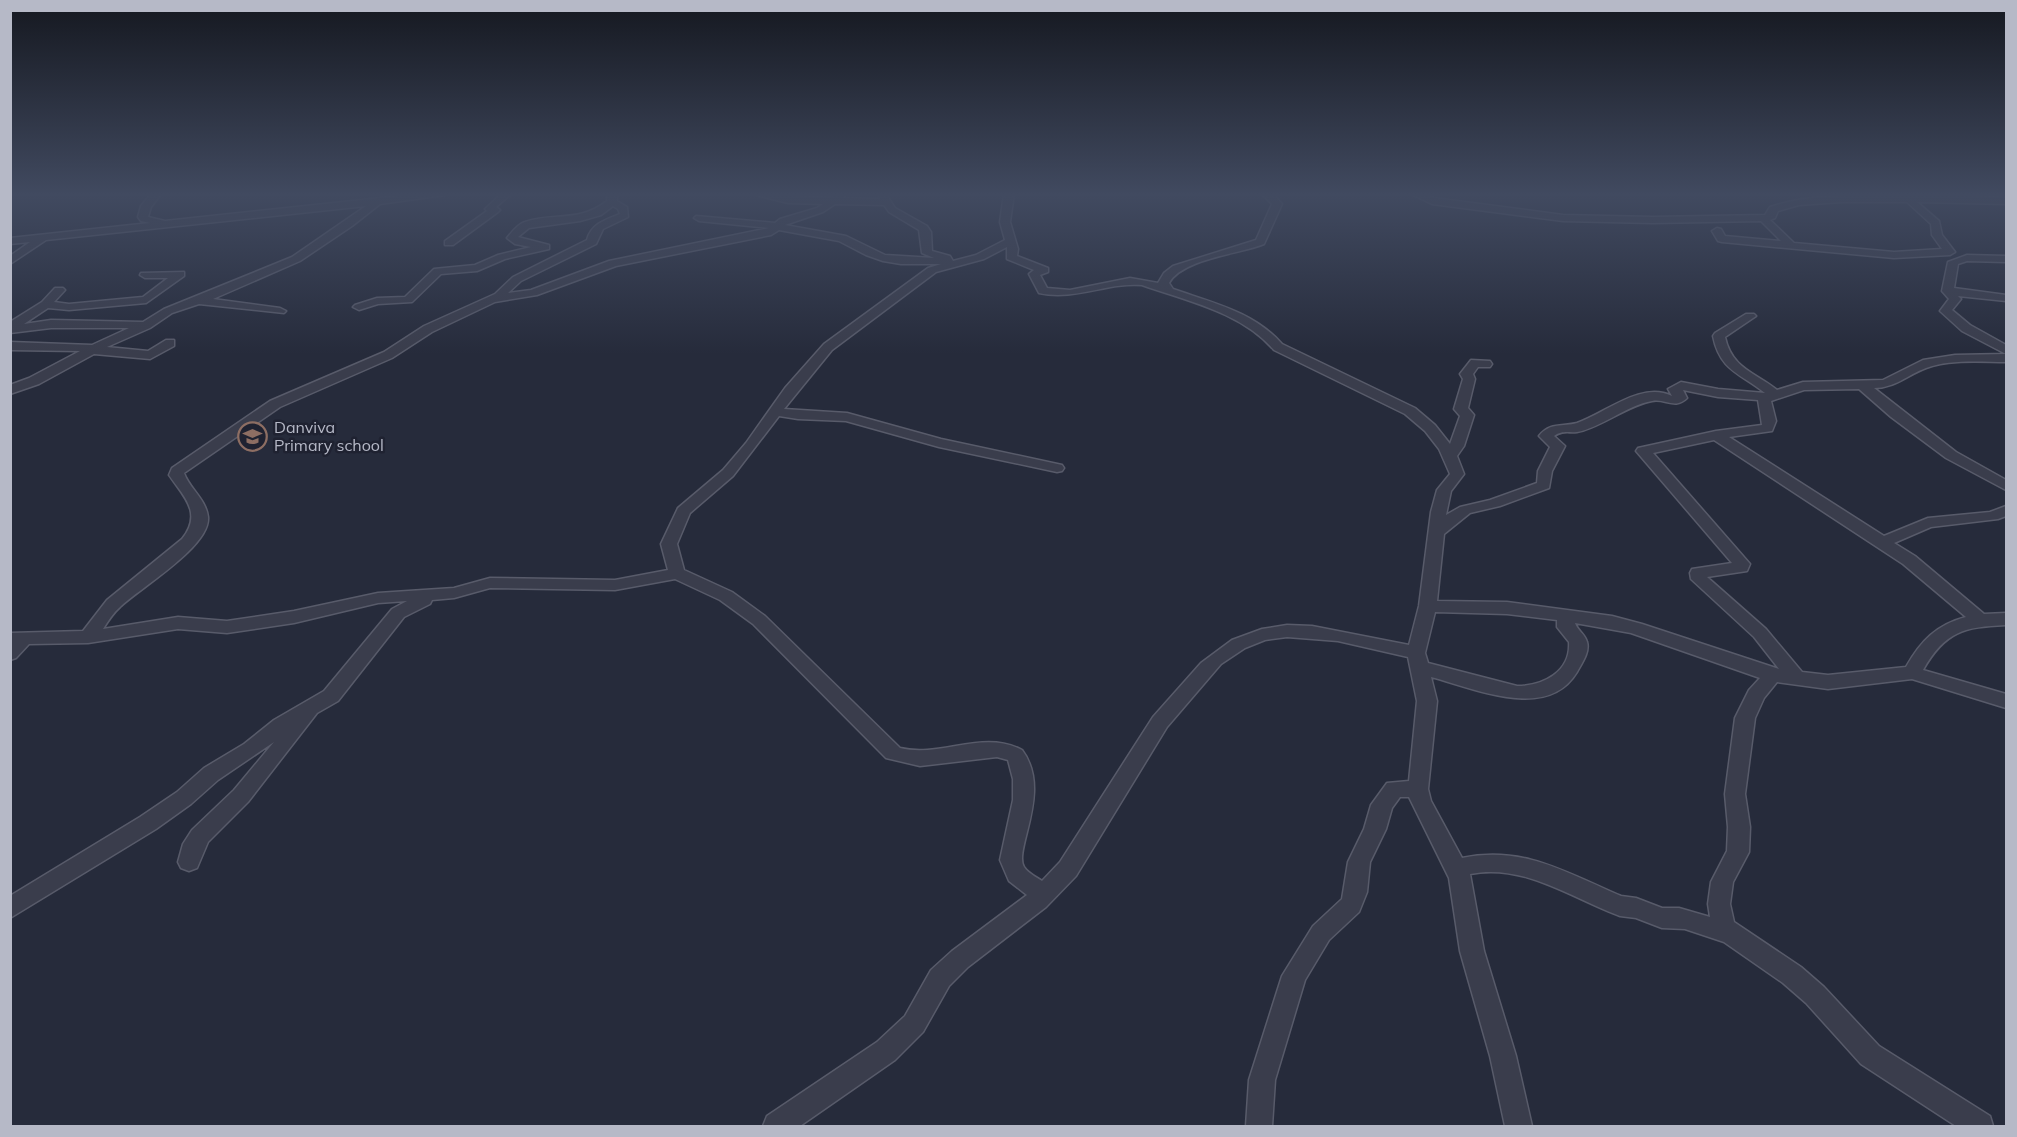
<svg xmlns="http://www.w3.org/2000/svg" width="2017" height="1137" font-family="Mulish,sans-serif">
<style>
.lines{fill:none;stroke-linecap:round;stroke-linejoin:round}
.minor-casing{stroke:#585b6a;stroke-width:3}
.minor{fill:#3a3d4c;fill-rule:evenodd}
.labels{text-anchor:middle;stroke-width:5;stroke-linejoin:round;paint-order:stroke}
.poi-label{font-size:16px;fill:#b6b9c7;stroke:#1f2231;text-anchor:start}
</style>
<rect width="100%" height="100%" fill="#262b3b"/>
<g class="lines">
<defs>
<path id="minor" d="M151,194h10l-10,13 -3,10 17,4 253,-27h34l-72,10 -28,22 -52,35 -87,38 67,9 6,3 -2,2 -85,-9 -27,9 -22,15 -43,19 41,4 18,-11h8v6l-24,13 -56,-5 -55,30 -29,10v-9l19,-7 51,-27 -70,-1v-8l82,3 37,-17h-78l-41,5v-11l32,-20 13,-14h8l2,2 -11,12 15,2 74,-7 25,-19h-23l-5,-3 1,-2 43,-1v4l-38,27 -77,7 -21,-2 -24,16 27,-4 92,2 21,-13 128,-52 74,-51 -320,34 -36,24v-8l20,-14 -20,2v-6l140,-15 -9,-2 -3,-4 3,-11z
M501,194h10l-15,13 4,3 -2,2 -45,33h-8v-4l42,-30 -2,-2z
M607,194h10v7l10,6 1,10 -25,12 -7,15 -75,37 -13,12 23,-3 78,-29 160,-33 -70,-7 -5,-3 2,-2 79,7 5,-4 37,-11 6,-4 -35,-1 -36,-9 78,4 5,-4h11l-4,4 38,1 -2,-5h8l9,14 32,18 4,6 1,19 18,5 3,5 23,-6 29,-15 -5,-18 4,-28h10l-4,28 8,27 -1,7 31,12v4l-8,3 7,13 23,2 60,-12 28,5 6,-10 9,-7 83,-26 16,-36 -10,-10h11l9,10 -18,40c-25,10 -82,15 -95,39l4,6c40,14 81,23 109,55l133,64 20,17 15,19 10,-28 -6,-7 9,-30 -3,-5 11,-14 19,1 2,3 -2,3h-12l-5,7 2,5 -7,29 6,7 -10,31 -7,10 7,18 -13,17 -5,24 14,-8 30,-7 47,-17 1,-12 12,-24 -11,-11c11,-14 23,-9 38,-13 29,-10 64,-42 95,-27l-4,-7 13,-7 37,7 47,4c-25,-20 -45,-22 -52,-57l2,-3 31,-19h8l2,2 -31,21c7,32 30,35 52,53l26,-8 80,-2 40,-20 32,-5 51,-1v8c-25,0 -56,-3 -80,6 -19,7 -31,20 -52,20l82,64 50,28v10l-60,-32 -55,-41 -32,-28 -55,1 -33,11 5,20 -4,10 -43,6 155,99 44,-18 62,-6 16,-6v10l-8,3 -67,8 -37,16 21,13 69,58 22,-1v12c-42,2 -61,6 -83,45l83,24v14l-94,-29 -84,10 -51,-7 -13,16 -9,20 -10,76 5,33 -1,25 -16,30 -3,22 4,18 67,45 23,20 55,59 111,70 3,10h-37l-95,-62 -55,-61 -23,-20 -59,-41 -39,-13 -23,-1 -26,-10 -16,-2c-49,-18 -96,-53 -150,-42l14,77 32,105 16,70h-27l-15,-70 -30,-105 -11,-73 -40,-81h-9l-8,11 -6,21 -16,33 -3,30 -8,20 -30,28 -24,40 -30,100 -3,46h-26l3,-46 33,-104 31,-50 29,-27 6,-37 16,-33 7,-24 16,-22 22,-2 8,-80 -9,-44 -70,-16 -51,-4 -22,3 -20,8 -24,16 -54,63 -91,149 -30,31 -78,60 -19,19 -26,46 -28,28 -95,66h-37l4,-10 110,-74 28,-26 26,-46 21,-19 75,-56 -18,-14 -9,-21 13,-60v-21l-5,-19 -11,-3 -77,9 -34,-8 -133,-134 -33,-24 -45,-21 -60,11 -125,-2 -36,10 -22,2 -2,4 -26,13 -66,84 -21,12 -69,89 -40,40 -11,26 -8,3 -8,-3 -3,-6 5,-18 9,-14 42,-40 40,-48 -56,38 -27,24 -35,25 -146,89v-22l130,-79 37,-25 27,-24 40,-24 30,-24 50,-29 68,-82 15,-8 -29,2 -84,20 -67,10 -49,-4 -90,14 -59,1 -13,14 -6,2v-27l73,-2 24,-31 75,-61c21,-26 2,-42 -13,-64l3,-7 98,-67 114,-49 40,-26 71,-32 18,-17 74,-37c4,-16 18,-20 33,-26l-2,-5 -5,-3 -12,9 -21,6 -51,7 -11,9 31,8v4l-44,10 -28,12 -36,3 -29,28 -34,2 -19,6 -6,-3 2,-2 22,-7 28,-1 29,-28 41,-4 23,-10 33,-8 -16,-3 -8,-6c4,-5 11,-14 18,-16 30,-10 54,1 82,-21zM835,204l49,1 5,7 30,18 3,23 12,5 -49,-3 -39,-19 -61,-11 38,-13zM779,230l60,11 27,14 17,6 18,3h40l-13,4 -104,76 -39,44 -39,55 -23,27 -45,38 -17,36 7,26 -53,10 -125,-2 -36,10 -76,5 -84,18 -67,10 -49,-4 -75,12c5,-8 10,-16 17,-22 20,-19 91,-61 88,-90 -2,-18 -19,-29 -24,-44l96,-66 112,-49 40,-26 63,-30 42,-7 79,-29 155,-31zM1007,247v12l27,11 -5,4 10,19c36,8 68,-11 103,-8 45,16 99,27 132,65l131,64 20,17 14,18 11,25 -13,16 -6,22 -12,94 -10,39 -97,-19 -25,-1 -25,4 -30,11 -31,23 -48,54 -93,145 -18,19c-6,-4 -14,-8 -18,-14 -11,-17 29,-76 -2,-117 -39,-21 -81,8 -122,-2l-135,-132 -33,-24 -48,-22 -7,-26 13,-31 43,-37 46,-60 19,3 48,2 93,26 118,25 5,-1 2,-3 -2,-3 -121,-26 -94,-26 -63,-4 48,-59 104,-78 48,-13zM1683,390l35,7 40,3 4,25 -46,6 -78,17 -2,3 96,112 -40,6 -2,4 1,6 63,58 25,32 -137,-45 -30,-8 -105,-14 -70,-1 7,-67 26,-21 30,-7 49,-18 3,-17 13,-25 -11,-10c9,-6 14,-3 23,-4 21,-3 51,-27 75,-31 13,-3 23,9 35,-3zM1714,440l189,124 63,53c-30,8 -45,24 -60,50l-78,8 -26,-3 -36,-43 -59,-52 40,-6 3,-7 -97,-111zM1435,612l72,2 50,6v7l12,15c2,30 -26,44 -52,44l-89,-23 -3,-10zM1575,623l56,10 129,45 -11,12 -14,28 -10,76 3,33 -1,24 -16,31 -3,22 2,13 -31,-9h-17l-26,-10 -15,-2c-54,-23 -98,-51 -159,-38l-31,-57 -3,-12 9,-88 -6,-24c43,11 116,45 146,-5 5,-9 13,-20 10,-30 -2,-8 -10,-12 -12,-19z
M1411,194h13l10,4 129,17 90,2 112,-2 5,-8c39,-13 78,-11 119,-11 35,0 78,-1 117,2v6l-89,-2 22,19 3,14 13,17 -5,3 -56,3 -172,-16 -4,-1 -6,-10 5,-3 4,1 4,7 56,5 -20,-20 -108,2 -90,-2 -131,-17zM1842,202h65l24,22 1,11 10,14 -48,3 -100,-9 -24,-23 5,-2 3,-7 21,-6z
M1967,255l39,1v6l-39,-1 -9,3 -4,24 52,7v6l-48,-5 3,3 -9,11 18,15 36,20v9l-44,-23 -22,-20 9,-12 -7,-8 6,-29z"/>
</defs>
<use href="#minor" class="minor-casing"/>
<use href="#minor" class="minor"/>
</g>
<linearGradient id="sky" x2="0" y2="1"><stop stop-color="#151820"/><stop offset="0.55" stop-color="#414a60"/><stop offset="1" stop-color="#414a60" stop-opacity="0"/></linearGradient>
<rect width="2017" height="354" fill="url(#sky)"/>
<defs>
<symbol id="school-ring" viewBox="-11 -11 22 22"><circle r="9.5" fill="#1f2231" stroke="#8d6e63" stroke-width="1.5"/><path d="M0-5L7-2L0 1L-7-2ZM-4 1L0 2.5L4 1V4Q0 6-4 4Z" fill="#8d6e63"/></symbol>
</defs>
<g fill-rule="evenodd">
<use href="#school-ring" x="236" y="420" width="33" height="33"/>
</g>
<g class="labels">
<g class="poi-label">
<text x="274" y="433">Danviva<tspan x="274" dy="18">Primary school</tspan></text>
</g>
</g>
<rect width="2017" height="1137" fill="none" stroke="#b6b9c7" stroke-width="24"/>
</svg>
